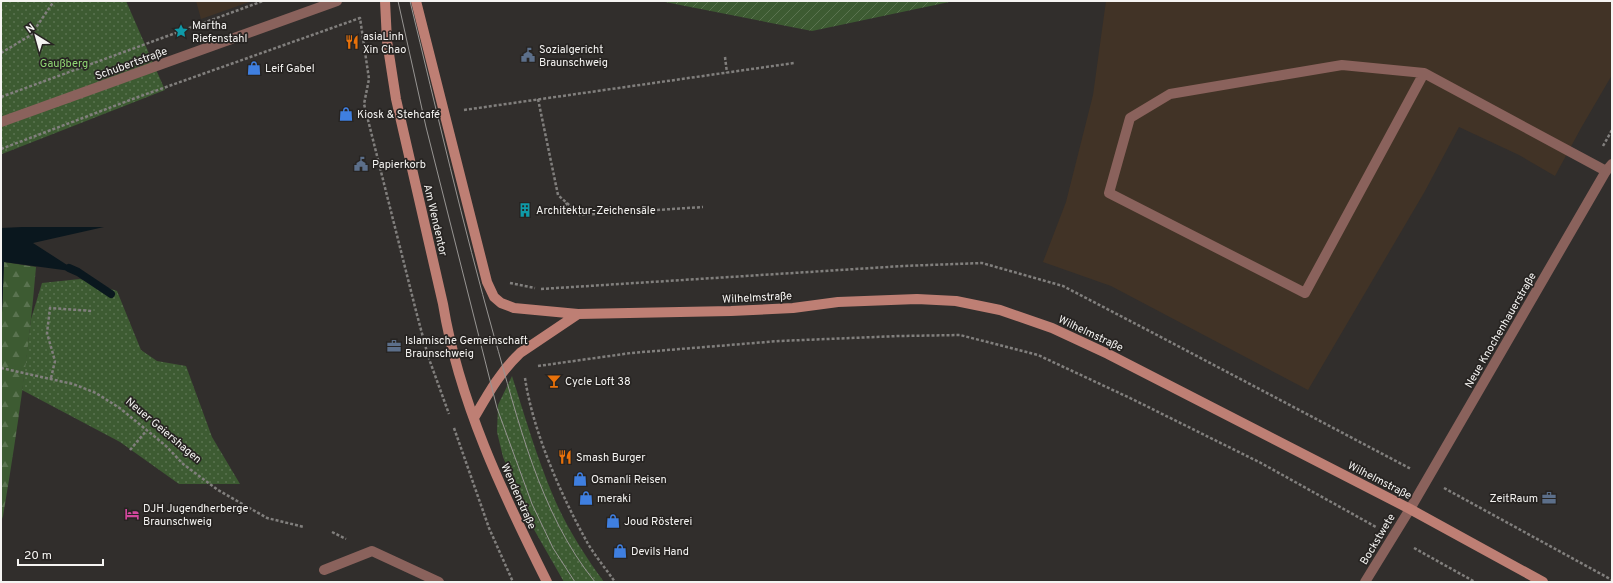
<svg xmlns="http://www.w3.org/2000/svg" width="1613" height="583" font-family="Overpass,sans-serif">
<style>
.commercial{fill:#413326}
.grass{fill:url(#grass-dots)}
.forest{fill:url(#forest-firs)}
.garden{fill:url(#garden-furrows)}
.water{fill:#0a171e}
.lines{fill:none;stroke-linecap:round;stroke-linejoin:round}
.stream{stroke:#0a171e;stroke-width:8}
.path{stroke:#817f7d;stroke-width:2.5;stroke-dasharray:3 2;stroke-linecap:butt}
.lane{stroke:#8a625c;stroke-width:10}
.street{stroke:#8a625c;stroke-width:10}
.secondary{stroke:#be7f74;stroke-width:10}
.tram{stroke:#979593;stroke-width:1}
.labels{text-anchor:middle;stroke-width:3.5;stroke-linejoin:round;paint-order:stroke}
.poi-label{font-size:11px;fill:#f5f4f2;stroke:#272422;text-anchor:start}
.park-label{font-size:11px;fill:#90d774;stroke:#272422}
.street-label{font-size:11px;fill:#f5f4f2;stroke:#272422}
</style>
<defs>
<pattern id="grass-dots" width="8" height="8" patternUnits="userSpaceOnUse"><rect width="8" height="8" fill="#3d5b32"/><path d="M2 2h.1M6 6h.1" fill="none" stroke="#5a7350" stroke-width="1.8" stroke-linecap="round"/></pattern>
<pattern id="forest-firs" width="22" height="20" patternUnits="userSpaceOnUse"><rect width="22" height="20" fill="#3d5b32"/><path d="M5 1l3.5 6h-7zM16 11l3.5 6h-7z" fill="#5a7350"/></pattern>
<pattern id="garden-furrows" width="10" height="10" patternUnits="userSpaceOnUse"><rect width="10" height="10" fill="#3d5b32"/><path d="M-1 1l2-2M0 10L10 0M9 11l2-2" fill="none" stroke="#5a7350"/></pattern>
</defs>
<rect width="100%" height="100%" fill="#312e2c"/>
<path class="commercial" d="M196,1h56l-51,18z
M1106,1h506v74l-31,53 -26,48 -36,-21 -60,-28 -34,64 -117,199 -197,-104 -68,-24 23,-60 27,-107z"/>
<path class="grass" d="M1,1h125l39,89 -163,64 -1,-1z
M80,279l37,12 24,59 16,11 29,5 26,71 28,47h-61l-59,-42 -98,-52 9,-71 11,-36z
M512,376c13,41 25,82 42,122 13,30 31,58 50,84h-40l-32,-56 -29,-69 -6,-25 1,-27z"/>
<path class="forest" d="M4,262l32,5c-7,83 -19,166 -33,249l-2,6v-183z"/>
<path class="garden" d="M660,1h294l-142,30z"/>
<path class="water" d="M22,227h82l-71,16 45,29 -74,-10 -3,76v-110z"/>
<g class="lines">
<path class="stream" d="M69,268l9,4 33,22"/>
<path class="path" d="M1,53l30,-18 23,-34
M725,57l2,16
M1,97l262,-96
M538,99l20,96 22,20 123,-8
M464,110l330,-47
M1603,146l9,-16
M1,149l137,-52 222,-79 9,61 -5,25 52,207 12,45 21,58
M559,213l8,-10
M510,283l25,5
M541,289l362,-23 79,-3 81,23 94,49 254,134
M538,366l93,-13 148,-12 120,-5 61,-1 78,20 92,43 131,65 115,64
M1,368l72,16 23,9 25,16 45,37 17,18 35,26 49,28 37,9
M51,378l4,-17 -8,-28 3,-25 42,3
M525,378c8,54 36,117 62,164 8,14 19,27 28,40
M454,428l35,100 24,54
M130,450l17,-20
M1444,488l168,92
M332,532l14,7
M1414,548l61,34"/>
<path class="lane" d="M1424,73l-119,220 -196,-100 21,-75 40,-24 172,-29 82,8 182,98"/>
<path class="street" d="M1,122l336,-121
M324,570l48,-19 67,31
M1365,582l45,-73 196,-338 6,-7"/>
<path class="secondary" d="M385,1l2,40 9,58 47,205c16,98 60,190 104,278
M416,1l71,281 7,15 7,6 13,5 64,6 153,-3 62,-3 45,-6 79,-3 39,2 44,9 52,18 56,26 302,155 133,73
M474,418c14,-24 26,-46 46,-65l58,-39"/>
<path class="tram" d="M398,1l28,126 71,281 35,96 21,44 22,34
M410,1c27,112 53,224 84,335 24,83 45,177 101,246"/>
</g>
<defs>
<symbol id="sight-bare" viewBox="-9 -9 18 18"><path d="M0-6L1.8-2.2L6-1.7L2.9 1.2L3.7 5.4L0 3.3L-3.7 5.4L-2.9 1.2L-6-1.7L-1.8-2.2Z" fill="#0f9aa8" stroke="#272422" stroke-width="2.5" paint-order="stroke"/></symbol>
<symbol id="restaurant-bare" viewBox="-9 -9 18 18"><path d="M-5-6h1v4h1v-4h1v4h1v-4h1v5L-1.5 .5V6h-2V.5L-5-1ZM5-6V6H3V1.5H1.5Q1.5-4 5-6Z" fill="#e8710a" stroke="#272422" stroke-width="2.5" paint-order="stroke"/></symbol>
<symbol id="civic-bare" viewBox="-9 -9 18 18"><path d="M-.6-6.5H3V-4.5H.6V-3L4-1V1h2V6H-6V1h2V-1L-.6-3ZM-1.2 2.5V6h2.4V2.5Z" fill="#5c6f8a" stroke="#272422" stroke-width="2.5" paint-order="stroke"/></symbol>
<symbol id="shop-bare" viewBox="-9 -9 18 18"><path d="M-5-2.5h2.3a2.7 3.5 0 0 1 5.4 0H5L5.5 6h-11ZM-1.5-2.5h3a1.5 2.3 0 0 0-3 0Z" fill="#3f7fe0" stroke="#272422" stroke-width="2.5" paint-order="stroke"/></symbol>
<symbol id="building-bare" viewBox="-9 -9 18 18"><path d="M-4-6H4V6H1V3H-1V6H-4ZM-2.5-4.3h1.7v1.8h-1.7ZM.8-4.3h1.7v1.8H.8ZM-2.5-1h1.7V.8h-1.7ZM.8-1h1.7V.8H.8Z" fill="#0f9aa8" stroke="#272422" stroke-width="2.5" paint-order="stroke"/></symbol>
<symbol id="office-bare" viewBox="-9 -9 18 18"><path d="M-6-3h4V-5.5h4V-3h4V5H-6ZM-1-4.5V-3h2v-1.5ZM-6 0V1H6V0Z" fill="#5c6f8a" stroke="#272422" stroke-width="2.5" paint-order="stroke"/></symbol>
<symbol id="bar-bare" viewBox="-9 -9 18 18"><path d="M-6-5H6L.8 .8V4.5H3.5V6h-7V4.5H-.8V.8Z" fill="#e8710a" stroke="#272422" stroke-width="2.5" paint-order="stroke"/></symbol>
<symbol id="hotel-bare" viewBox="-9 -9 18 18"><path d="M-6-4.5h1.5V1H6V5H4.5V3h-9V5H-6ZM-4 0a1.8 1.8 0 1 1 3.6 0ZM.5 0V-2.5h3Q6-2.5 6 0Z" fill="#d1479c" stroke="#272422" stroke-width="2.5" paint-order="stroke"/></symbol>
</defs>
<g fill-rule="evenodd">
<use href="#sight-bare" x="171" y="21" width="20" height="20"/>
<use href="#restaurant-bare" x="342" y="32" width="20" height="20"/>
<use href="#civic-bare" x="518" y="45" width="20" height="20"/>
<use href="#shop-bare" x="244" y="58" width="20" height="20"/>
<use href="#shop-bare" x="336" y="104" width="20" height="20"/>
<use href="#civic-bare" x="351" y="154" width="20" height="20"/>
<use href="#building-bare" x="515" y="200" width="20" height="20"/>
<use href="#office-bare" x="384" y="336" width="20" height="20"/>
<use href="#bar-bare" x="544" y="371" width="20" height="20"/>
<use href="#restaurant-bare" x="555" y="447" width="20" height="20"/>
<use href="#shop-bare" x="570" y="469" width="20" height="20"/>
<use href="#shop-bare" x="576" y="488" width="20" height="20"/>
<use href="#office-bare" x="1539" y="488" width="20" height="20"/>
<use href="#hotel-bare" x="122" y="504" width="20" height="20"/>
<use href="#shop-bare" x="603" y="511" width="20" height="20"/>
<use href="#shop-bare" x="610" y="541" width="20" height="20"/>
</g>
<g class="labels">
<g class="poi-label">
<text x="192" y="29">Martha<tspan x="192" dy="13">Riefenstahl</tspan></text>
<text x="363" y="40">asiaLinh<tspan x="363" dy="13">Xin Chao</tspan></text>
<text x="539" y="53">Sozialgericht<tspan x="539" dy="13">Braunschweig</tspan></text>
<text x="265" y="72">Leif Gabel</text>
<text x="357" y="118">Kiosk &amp; Stehcafé</text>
<text x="372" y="168">Papierkorb</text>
<text x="536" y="214">Architektur-Zeichensäle</text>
<text x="405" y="344">Islamische Gemeinschaft<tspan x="405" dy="13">Braunschweig</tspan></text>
<text x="565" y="385">Cycle Loft 38</text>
<text x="576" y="461">Smash Burger</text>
<text x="591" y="483">Osmanli Reisen</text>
<text x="597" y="502">meraki</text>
<text x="1538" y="502" text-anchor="end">ZeitRaum</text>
<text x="143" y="512">DJH Jugendherberge<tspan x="143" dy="13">Braunschweig</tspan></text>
<text x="624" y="525">Joud Rösterei</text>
<text x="631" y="555">Devils Hand</text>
</g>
<g class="park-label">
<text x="64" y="67">Gaußberg</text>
</g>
<g class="street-label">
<text transform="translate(131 63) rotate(-20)" y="4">Schubertstraße</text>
<text transform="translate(436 220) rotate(77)" y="4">Am Wendentor</text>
<text transform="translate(757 297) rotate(-3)" y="4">Wilhelmstraße</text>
<text transform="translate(1500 330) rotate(-60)" y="4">Neue Knochenhauerstraße</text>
<text transform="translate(1091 333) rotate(25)" y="4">Wilhelmstraße</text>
<text transform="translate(164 430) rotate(40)" y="4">Neuer Geiershagen</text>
<text transform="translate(1380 480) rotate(27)" y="4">Wilhelmstraße</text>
<text transform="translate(519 496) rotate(66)" y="4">Wendenstraße</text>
<text transform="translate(1377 539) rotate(-59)" y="4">Bockstwete</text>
</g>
</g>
<rect width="1613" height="583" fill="none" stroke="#f5f4f2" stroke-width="4"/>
<g transform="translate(36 36) rotate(323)" stroke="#272422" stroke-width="3" paint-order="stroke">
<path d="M0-3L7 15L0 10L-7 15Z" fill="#f5f4f2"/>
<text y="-6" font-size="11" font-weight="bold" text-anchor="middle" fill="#f5f4f2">N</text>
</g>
<path d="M18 559v6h85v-6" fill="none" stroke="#f5f4f2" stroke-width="2"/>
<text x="24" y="559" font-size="12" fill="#f5f4f2" stroke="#272422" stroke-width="3" paint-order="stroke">20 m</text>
</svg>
